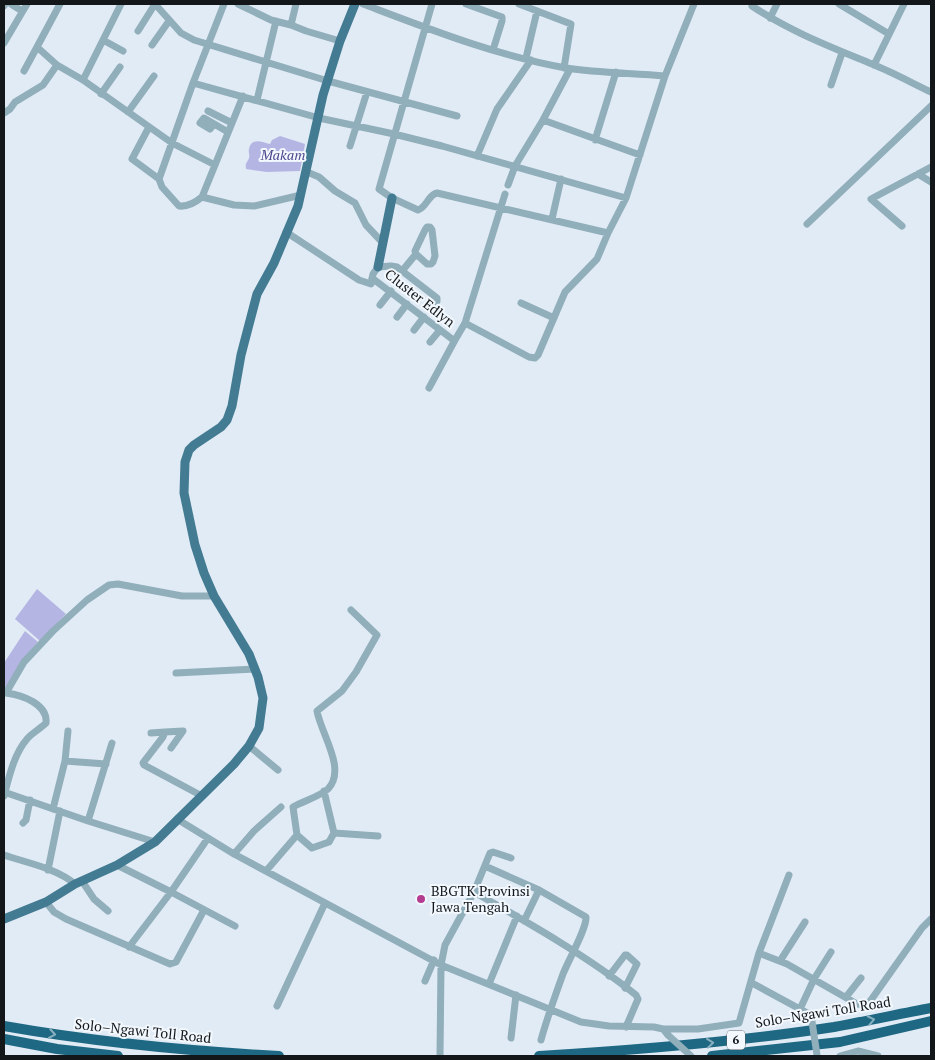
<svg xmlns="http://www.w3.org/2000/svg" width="935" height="1060" font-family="'PT Serif',serif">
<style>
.green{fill:#b5b5e4}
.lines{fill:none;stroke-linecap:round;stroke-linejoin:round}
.minor{stroke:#91aebb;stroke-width:7}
.major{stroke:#437b92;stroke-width:9}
.highway{stroke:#1f6883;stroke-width:10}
.minor-bridge{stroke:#91aebb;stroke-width:7}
.oneway{stroke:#88b0c0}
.poi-dot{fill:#b33b90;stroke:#f2f8fe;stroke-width:2}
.labels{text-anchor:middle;stroke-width:4;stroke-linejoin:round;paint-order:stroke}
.shield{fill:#f2f8fe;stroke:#565a5e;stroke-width:1}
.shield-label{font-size:12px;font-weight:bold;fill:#13171a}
.park-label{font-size:14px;font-style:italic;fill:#4c478d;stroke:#f2f8fe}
.street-label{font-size:14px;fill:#13171a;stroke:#f2f8fe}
.poi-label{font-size:14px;fill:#13171a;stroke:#f2f8fe;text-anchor:start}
</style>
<rect width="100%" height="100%" fill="#e1ebf5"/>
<path class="green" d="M280,136l25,8 -5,27 -33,1 -21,-3c-1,-6 1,-6 3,-11 1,-4 -1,-6 0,-9 3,-12 13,-7 21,-5l2,-4z
M37,589l29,25 -26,27 -25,-22z
M25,631l13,11 -10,11 -24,38v-28z"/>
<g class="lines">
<path class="minor" d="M11,4l11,7
M60,4l-23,43 20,18 26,15 89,63 43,22
M155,4l26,29 13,7 134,41 129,35
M224,4l-31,79 -34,96 3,8 17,19c9,1 17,-4 23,-9l41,-101
M238,4l33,16 20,5 5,-21
M363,4c66,25 134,52 203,64 33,5 67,5 99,8
M432,4l-53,185 13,9 26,12c9,-3 10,-15 19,-17l171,40
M466,4l36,13v4l-9,29
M519,4l52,20 -7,44
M839,4l50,30
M4,6l1,-2
M752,6c37,25 79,41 120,58 20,8 40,19 59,28
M770,18l7,-14
M291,25l15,6 34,10
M138,31l17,-27
M103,40l20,11
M4,43l23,-39
M152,45l17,-24
M526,58l11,-47
M874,65l30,-61
M24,71l13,-24
M83,80l38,-76
M193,83l126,35 75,16 48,12 184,52
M831,85l11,-32
M101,94l19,-27
M257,100l19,-79
M208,111l24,12
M128,112l26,-36
M4,113l6,-4 5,-7 28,-17 14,-20
M543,120l97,35
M214,124l-4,5 -10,-6 4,-5 24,14
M149,127l-17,32 27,20
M595,140l21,-68
M350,146l17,-54
M477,156l20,-47 34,-49
M307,172l12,5 16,14 20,12 11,22 16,17
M918,174l13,8
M508,185l7,-19 28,-46 27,-51
M202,197l32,8 20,1 47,-11
M552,219l9,-40
M807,224l124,-118
M902,226l-31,-27 60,-32
M286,232l73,48 12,4 2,-10 5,-7 13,-1 6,1 40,31v3l-3,5
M402,271l14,-17 -1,-3 10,-21 2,-3h3l2,3 3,26 -2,6 -2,2h-4l-11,-10
M372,278l80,61
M521,303l33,15
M380,305l11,-14
M397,317l10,-13
M465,323l64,34 6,1 3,-3 27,-63 32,-33 11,-26 18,-35 39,-122 29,-72
M414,330l10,-13
M430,342l10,-12
M429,388l26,-48 10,-17 40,-129
M176,673l79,-4
M4,693h2l18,-31 29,-31 34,-31 22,-15 9,-1 64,12h32
M165,732l18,-1 -12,17
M151,733l14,-1 -2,5 -20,26 1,2 58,31
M249,746l29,24
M65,761l41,3
M324,791l10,42
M4,792l84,29 67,21
M4,796c5,-19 10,-42 23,-57 5,-6 13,-10 19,-16 2,-19 -24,-28 -40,-30
M53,809l12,-48 3,-30
M177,819l57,35 207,111 140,57 28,4 45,1 9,2 5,6
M88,821l24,-78
M23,823l3,-3 4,-20
M297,835l15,13 17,-6 5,-9 44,3
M234,854l20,-23 27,-24
M4,855c23,8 52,13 71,29
M117,865l54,27 64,34
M485,866l54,24 47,27c1,11 -18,44 -23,57 -8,22 -16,44 -22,66
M48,870l12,-59
M266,871l31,-36 -4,-28c10,-6 26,-10 35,-18 19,-20 -7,-55 -11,-78l25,-20 14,-19 21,-37 -26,-25
M82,881l12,18 14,12
M474,892c53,30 115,65 162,103l2,4 -12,28
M46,902l8,10 12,7 104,45 6,-2 28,-52
M524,921l15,-31
M129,947l42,-55 37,-54
M759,953l28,11 70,40 9,1 5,-5 51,-72 9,-9
M780,961l25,-39
M609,976l16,-21h2l10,9 -12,24
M425,981l9,-21
M752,983l59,32
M489,984l28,-68
M846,997l15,-19
M277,1006l48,-103
M800,1009l14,-30 17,-27
M663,1029h35l41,-6 20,-70 30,-78
M511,1038l5,-43
M440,1056l1,-91 4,-20 29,-53 16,-39 3,-1 18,6
M840,1056l18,-5 20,5"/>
<path class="major" d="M378,267l14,-69
M4,919l42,-17 29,-18 42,-19 38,-23 79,-78 15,-18 10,-18 4,-30 -5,-21 -9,-23 -35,-58 -10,-23 -9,-28 -11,-52 1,-31 4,-12 5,-5 27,-18 6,-7 5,-14 9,-51 16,-61 17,-31 24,-57 25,-111 17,-54 15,-37"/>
<path class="highway" d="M4,1026c91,16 183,25 275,30
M4,1039l53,10 61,7
M539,1056c99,-6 198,-14 295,-29 33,-6 65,-13 97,-19
M712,1056l128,-14 91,-21"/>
<path class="minor-bridge" d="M811,1015l6,40
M668,1035l23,21"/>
</g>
<defs><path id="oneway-chevron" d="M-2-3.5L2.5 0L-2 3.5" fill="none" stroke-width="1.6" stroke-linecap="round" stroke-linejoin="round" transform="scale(1.25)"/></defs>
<g class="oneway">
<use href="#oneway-chevron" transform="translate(871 1020) rotate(-12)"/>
<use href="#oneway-chevron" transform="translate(52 1034) rotate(10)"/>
<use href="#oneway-chevron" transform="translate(710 1043) rotate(-6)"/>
</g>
<circle class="poi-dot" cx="421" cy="899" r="5"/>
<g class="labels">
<rect class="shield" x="727" y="1030.5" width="18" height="19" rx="4"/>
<g class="shield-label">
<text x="736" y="1044">6</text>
</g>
<g class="park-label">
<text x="283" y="160">Makam</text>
</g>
<g class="street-label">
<text transform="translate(420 298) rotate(38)" y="5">Cluster Edlyn</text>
<text transform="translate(823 1012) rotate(-9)" y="5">Solo–Ngawi Toll Road</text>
<text transform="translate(143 1031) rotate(6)" y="5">Solo–Ngawi Toll Road</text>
</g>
<g class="poi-label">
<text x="431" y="896">BBGTK Provinsi<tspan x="431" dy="16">Jawa Tengah</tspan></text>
</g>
</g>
<rect width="935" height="1060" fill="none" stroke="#13171a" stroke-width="10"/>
</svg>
